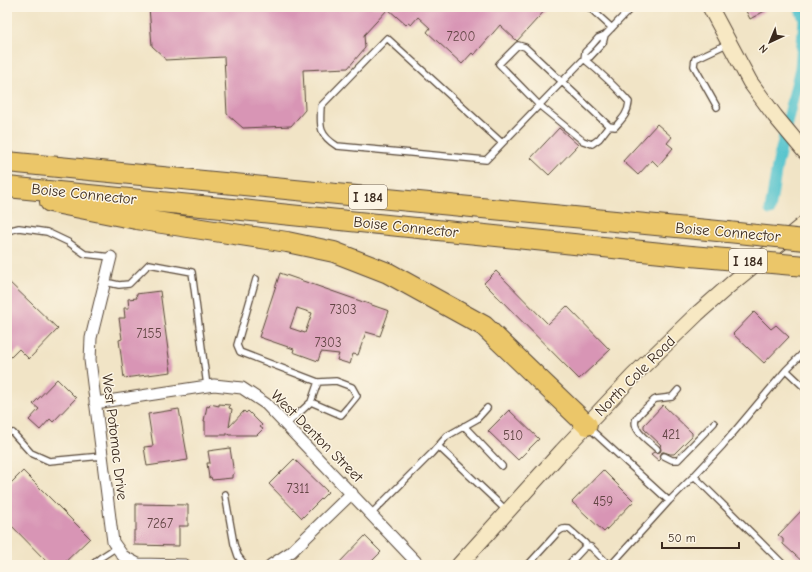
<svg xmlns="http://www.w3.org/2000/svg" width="812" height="572" font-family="'Comic Neue',sans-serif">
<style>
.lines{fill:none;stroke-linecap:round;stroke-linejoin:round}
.canal{stroke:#57c4cd;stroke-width:11}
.building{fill:#d895b5;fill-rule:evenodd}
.lane-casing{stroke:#564637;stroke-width:8}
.street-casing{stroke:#564637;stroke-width:13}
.secondary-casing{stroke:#564637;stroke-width:17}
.highway-casing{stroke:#564637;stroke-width:22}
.lane{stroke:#fff;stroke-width:5.5}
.street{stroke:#fff;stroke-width:11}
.secondary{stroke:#f7e8c3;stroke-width:15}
.highway{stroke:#ebc669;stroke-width:20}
.highway-bridge-casing{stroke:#564637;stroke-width:22;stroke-linecap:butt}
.highway-bridge{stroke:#ebc669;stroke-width:20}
.labels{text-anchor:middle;stroke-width:3;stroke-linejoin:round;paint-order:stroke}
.number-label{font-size:13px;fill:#624544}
.shield{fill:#fcf5e5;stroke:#75675a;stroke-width:1}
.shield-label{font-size:14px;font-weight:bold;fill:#3b2a1e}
.street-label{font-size:15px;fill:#3b2a1e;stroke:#fcf5e5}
</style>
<rect width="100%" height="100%" fill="#fcf5e5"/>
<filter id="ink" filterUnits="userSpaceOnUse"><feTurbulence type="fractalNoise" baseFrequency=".025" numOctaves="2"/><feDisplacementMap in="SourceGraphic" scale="8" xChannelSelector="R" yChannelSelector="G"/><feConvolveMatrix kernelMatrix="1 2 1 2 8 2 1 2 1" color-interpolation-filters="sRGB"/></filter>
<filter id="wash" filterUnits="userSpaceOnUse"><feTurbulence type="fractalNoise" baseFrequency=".012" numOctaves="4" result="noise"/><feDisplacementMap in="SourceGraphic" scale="16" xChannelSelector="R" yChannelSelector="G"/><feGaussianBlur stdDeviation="0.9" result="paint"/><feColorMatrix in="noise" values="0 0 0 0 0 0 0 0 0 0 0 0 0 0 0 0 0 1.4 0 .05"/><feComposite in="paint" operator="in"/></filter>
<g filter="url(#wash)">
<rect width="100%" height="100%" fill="#f1e4c6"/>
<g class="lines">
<path class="canal" d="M770,210l7,-44 23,-98 4,-49 -5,-12"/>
</g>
<g id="blocks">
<path class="building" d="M149,7h399l-31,34 -17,-16 -26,30 -2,-2 -10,11 -35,-32 3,-4 -12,-11 -7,8 -3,-2 -2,2 -18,-16 -24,26 1,13 -17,20 -45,2 2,40 -14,16 -48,2 -16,-14 -3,-57 -59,3v-2l-13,-12z
M744,7h28l-22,12z
M657,124l15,13 -5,6 6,5 -15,18 -6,-6 -14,15 -15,-14z
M559,128l19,17 -29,30 -18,-17z
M496,271l52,53 19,-18 43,44 -31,29 -95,-96z
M280,273l109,38 -9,25 -14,-4 -8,23 -5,-1 -3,10 -13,-4 2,-6 -18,-2 -3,9 -25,-9 1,-3 -35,-12zM297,308l15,5 -7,20 -15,-5z
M7,280l51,49 -29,30 -10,-10 -12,12z
M160,291l11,81 -47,6 -5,-38 3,-1 -3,-21h6l-1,-10h5l-1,-9 9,-1 -1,-4z
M754,312l17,17 5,-4 13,12 -25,26 -31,-29z
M57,379l19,19 -23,24 -3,-3 -10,11 -11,-10 10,-11 -6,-5z
M210,404l9,2v-2l11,1 -1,3 3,1 -3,18 15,-16 2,2 2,-2 14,14 -2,2 3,2 -6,6h-28l-2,-2v2h-22v-14h-1l3,-15 2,1z
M663,405l29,28v3l-18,18h-4l-6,-2h-2l-2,4 1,3 -2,2 -8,-7 3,-2 2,1 4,-1 1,-2 -1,-4 1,-1 -17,-16v-4z
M179,409l9,51 -41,6 -3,-19 9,-1 -5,-32z
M509,410l30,29 -21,21 -30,-29z
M230,448l4,26 -2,1v3l-20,2 -1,-3 -2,1 -2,-15h3l-2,-12z
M294,459l34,33 -26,26 -33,-34z
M603,470l31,31 -30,31 -32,-30z
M23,471l67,67 -28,27h-12l-43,-44v-34z
M136,504l52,1v21h-9v20l-45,-1v-15h2z
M805,507v57l-22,-20v-5l-5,-4z
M365,536l16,16 -13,13h-31z"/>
</g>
</g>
<g filter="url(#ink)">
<use href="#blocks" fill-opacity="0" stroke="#564637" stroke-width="1"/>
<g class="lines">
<defs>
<path id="lane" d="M589,7l23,21
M584,59c16,13 31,27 45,43 -1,12 -7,17 -14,25l-6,-1 -84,-79 -7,-2 -19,19 40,41 44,36 9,3 7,-5 10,-13
M584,59l6,-2 13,-14 2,-8
M717,107l-23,-41 1,-7 34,-16
M502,143l-115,-105 -66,68c-1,20 -3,28 16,40l149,14 98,-101 1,-7 7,-7 6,-7 7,-3 27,-28
M7,231l12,-3 28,4 21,10 17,12 26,3
M256,279l-19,66 3,7 78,30 -7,20 -25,23
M105,282l14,3 10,-1 20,-20 43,8 15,114
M786,370l19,18
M311,402l30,13 7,-8 9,-11 -5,-9 -16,-6 -18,1
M464,426l38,40
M588,427l81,74
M13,433l18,20 18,8 53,-5
M438,446l69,65
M657,449c-7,-7 -26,-19 -21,-30 2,-4 14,-15 18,-19l2,-1 16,-2 6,-7
M664,456l8,4h6l36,-37
M694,476l90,89
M225,494l9,50 4,12 7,9
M371,514l60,-60 16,-18 30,-17 10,-11
M92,565l8,-7 17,-11
M528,565l30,-33c4,-3 6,-4 11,-3l16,14 2,3
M568,565l16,-17 3,-2 4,1 18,18
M611,565l58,-64 25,-25 29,-31 63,-75 19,-19"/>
<path id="street" d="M111,257l-20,81 -1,22 23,182 10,14 15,8 47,1
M95,403l119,-18 28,3 24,16 153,161
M271,565l20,-13 61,-59"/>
<path id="secondary" d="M710,7l40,75 25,34 30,36
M459,565l103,-114 71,-75 64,-62 34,-30 74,-61"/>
<path id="highway" d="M7,162l721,70
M7,187l235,23 449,46
M50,202l86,17 151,23 47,10 54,21 96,53 103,99"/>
</defs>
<use href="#lane" class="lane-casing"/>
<use href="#street" class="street-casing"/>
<use href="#secondary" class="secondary-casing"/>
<use href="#highway" class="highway-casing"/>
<use href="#lane" class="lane"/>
<use href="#street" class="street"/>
<use href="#secondary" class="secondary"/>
<use href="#highway" class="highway"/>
<defs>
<path id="highway-bridge" d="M728,232l77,8
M691,256l114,10"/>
</defs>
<use href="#highway-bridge" class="highway-bridge-casing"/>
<use href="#highway-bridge" class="highway-bridge"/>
</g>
</g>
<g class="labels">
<g class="number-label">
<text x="461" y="41">7200</text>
<text x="343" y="314">7303</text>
<text x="149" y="338">7155</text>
<text x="328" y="347">7303</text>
<text x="671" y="439">421</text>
<text x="513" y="440">510</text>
<text x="298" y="493">7311</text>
<text x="603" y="506">459</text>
<text x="160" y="528">7267</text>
</g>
<g class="shield">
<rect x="349" y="185" width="38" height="24" rx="3"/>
<rect x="729" y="249" width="38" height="24" rx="3"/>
</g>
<g class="shield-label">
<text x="368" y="202">I 184</text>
<text x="748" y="266">I 184</text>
</g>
<g class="street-label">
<text transform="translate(84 194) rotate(6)" y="5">Boise Connector</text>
<text transform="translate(406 227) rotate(6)" y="5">Boise Connector</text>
<text transform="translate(728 232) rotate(5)" y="5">Boise Connector</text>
<text transform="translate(635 376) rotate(-45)" y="5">North Cole Road</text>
<text transform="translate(317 436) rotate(45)" y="5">West Denton Street</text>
<text transform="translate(115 437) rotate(83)" y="5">West Potomac Drive</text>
</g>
</g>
<rect width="812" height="572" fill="none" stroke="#fcf5e5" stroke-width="24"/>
<g transform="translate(770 42) rotate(224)" stroke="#fcf5e5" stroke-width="3" paint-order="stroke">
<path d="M0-3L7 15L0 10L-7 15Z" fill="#3b2a1e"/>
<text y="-6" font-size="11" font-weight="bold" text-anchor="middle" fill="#3b2a1e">N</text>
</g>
<path d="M662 542v6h77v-6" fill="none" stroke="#3b2a1e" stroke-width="2"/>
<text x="668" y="542" font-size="12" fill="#3b2a1e" stroke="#fcf5e5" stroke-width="3" paint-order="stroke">50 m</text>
</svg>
